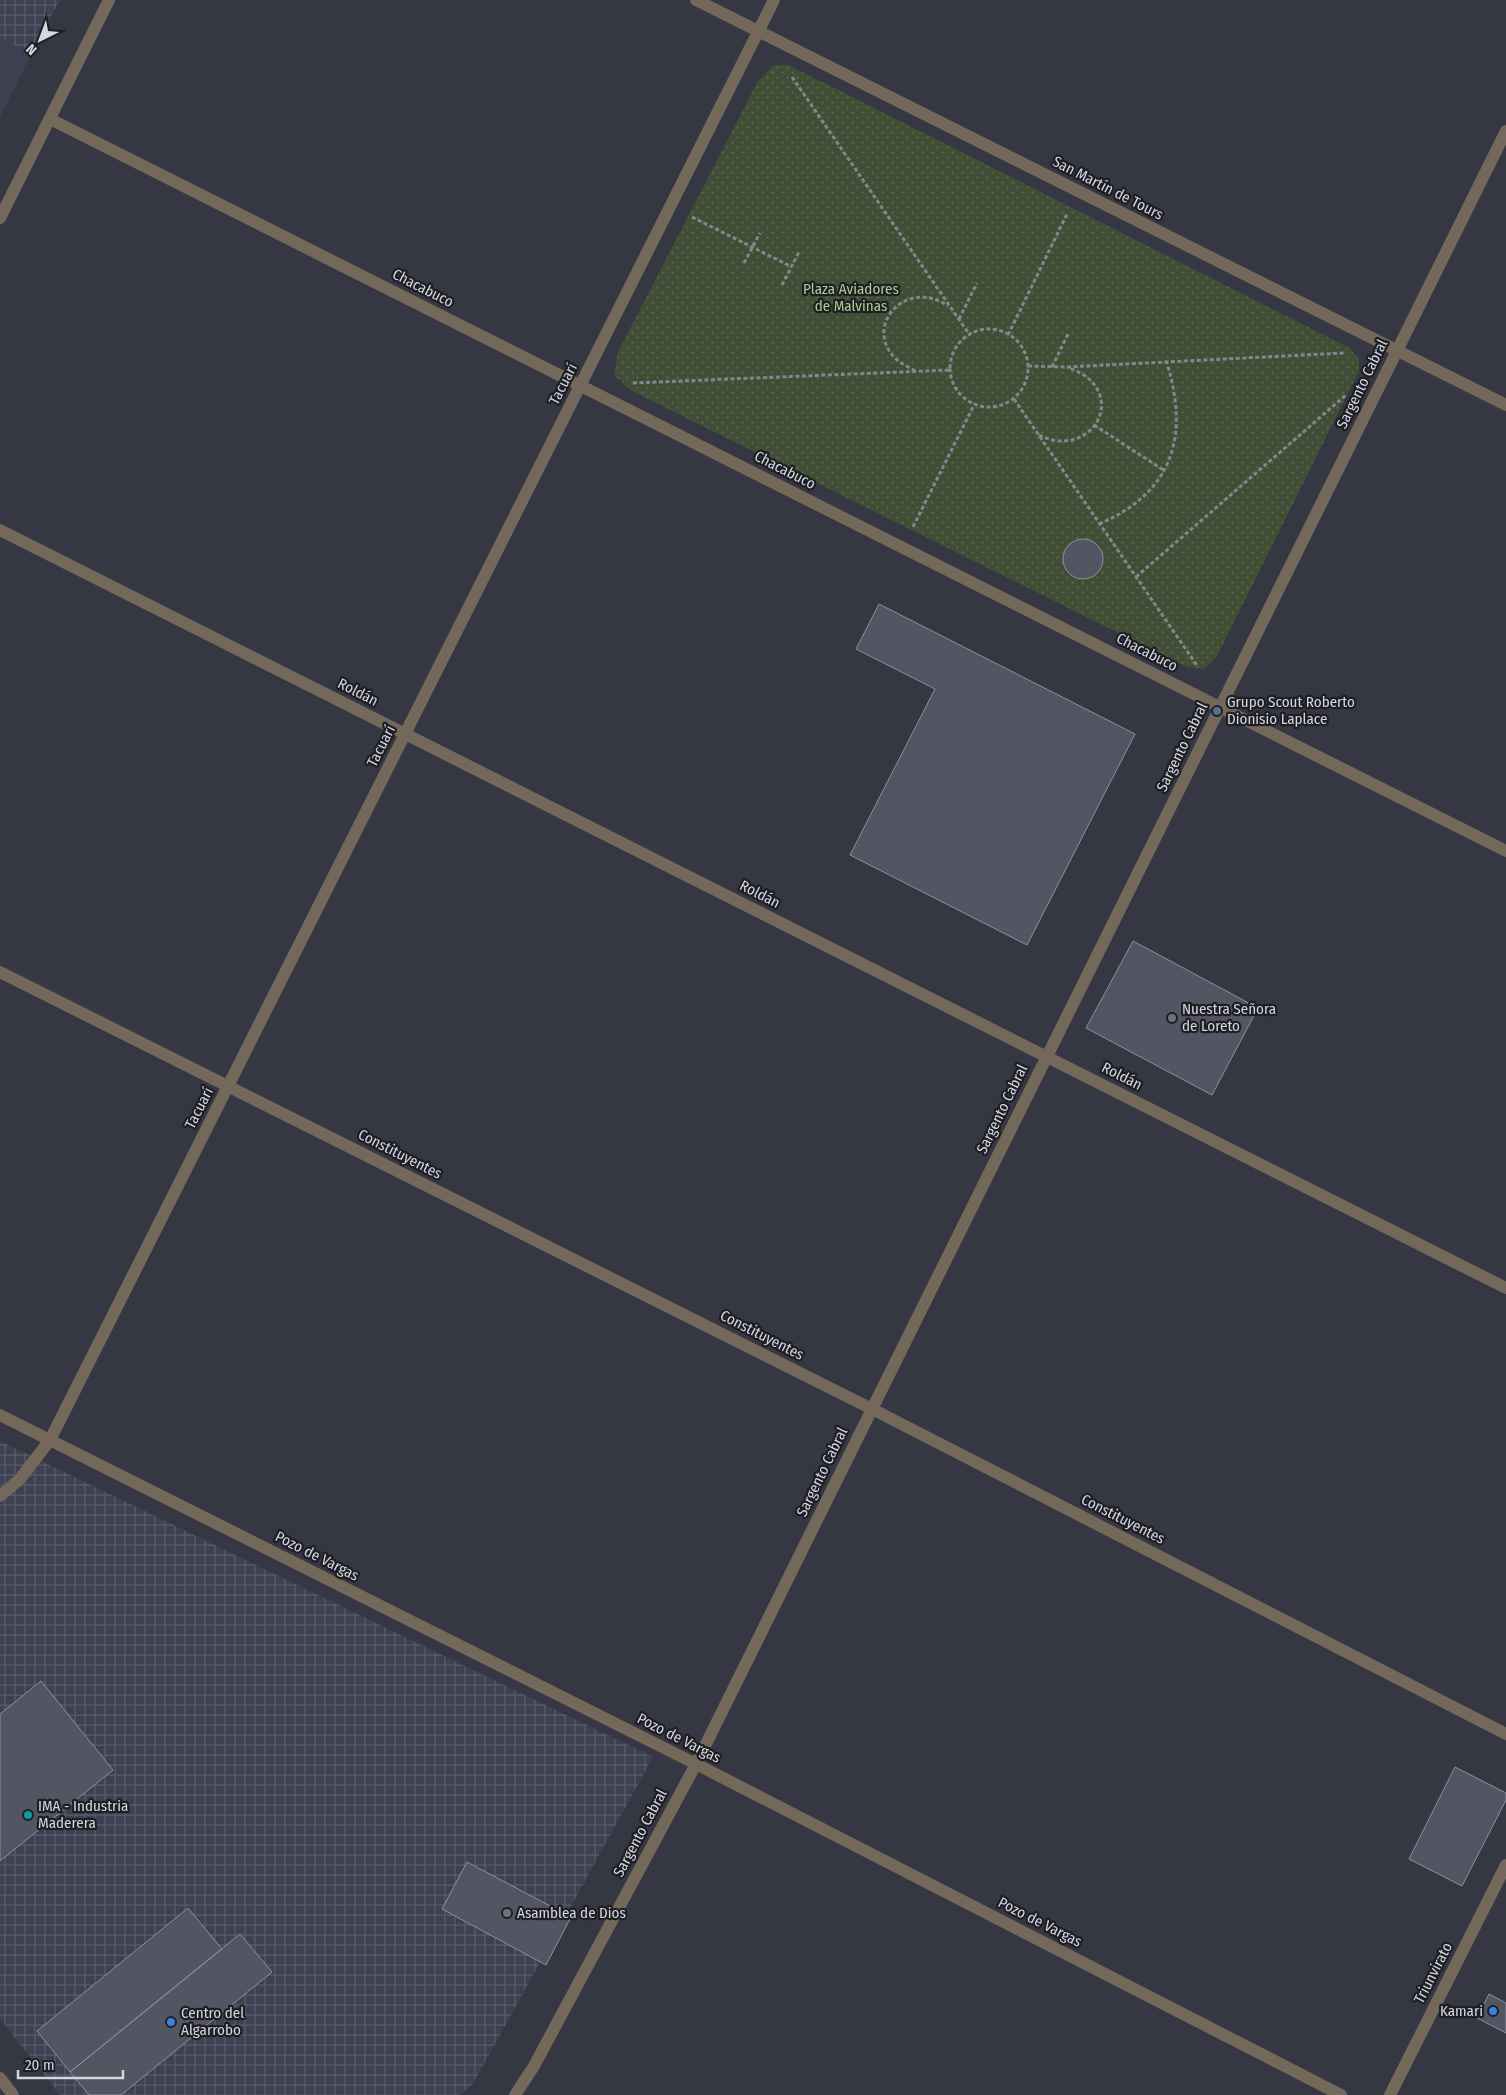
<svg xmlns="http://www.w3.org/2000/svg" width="1506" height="2095" font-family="'Fira Sans Condensed',sans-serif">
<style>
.built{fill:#3e4152}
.industrial{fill:url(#industrial-grid)}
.park{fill:url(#park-dots)}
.building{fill:#535562;stroke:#8e909d}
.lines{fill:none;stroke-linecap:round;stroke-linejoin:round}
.path{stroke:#84868f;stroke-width:3;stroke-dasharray:4 2.5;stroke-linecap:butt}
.minor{stroke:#74685b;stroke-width:12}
.tertiary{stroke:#74685b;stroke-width:12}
.service-dot{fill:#5c6f8a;stroke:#1e1f24;stroke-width:2}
.worship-dot{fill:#6b7280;stroke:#1e1f24;stroke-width:2}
.culture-dot{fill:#0f9aa8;stroke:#1e1f24;stroke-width:2}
.shop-dot{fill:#3f7fe0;stroke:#1e1f24;stroke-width:2}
.labels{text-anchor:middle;stroke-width:4.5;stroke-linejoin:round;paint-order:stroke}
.street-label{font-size:15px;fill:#d5d6de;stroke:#1e1f24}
.park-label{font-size:15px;fill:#adcc92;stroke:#1e1f24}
.poi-label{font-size:15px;fill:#d5d6de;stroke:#1e1f24;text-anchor:start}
</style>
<defs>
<pattern id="industrial-grid" width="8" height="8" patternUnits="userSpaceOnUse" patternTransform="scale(1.25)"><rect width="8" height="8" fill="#3e4152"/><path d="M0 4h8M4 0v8" fill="none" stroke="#595c6a"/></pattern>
<pattern id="park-dots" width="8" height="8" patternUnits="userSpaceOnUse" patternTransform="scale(1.25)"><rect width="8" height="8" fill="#414e36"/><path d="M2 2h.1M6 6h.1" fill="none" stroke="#5c6753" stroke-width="1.8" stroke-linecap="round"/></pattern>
</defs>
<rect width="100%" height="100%" fill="#353742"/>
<path class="built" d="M0,38l31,16 -31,63z"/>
<path class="industrial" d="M0,0h60l-29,54 -31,-16z
M0,1441l653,316 -180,327 -14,11h-399l-60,-76z"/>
<path class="park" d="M774,65h15l559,282 11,12v12l-142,285 -13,13 -17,-2 -555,-276 -18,-16 4,-23 140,-271z"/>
<path class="building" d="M1063 559a20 20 0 1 1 40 0a20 20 0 1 1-40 0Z
M879,604l256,130 -108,211 -177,-90 85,-166 -79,-40z
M1133,941l125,67 -46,87 -126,-67z
M41,1681l72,89 -113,91v-147z
M1455,1767l51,26v7l-44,86 -53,-27z
M467,1862l104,55 -25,48 -104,-56z
M188,1908l34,41 -152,123 -33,-41z
M240,1934l32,38 -151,123h-32l-19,-23z
M1489,1994l17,9v30l-29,-15z"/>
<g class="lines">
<path class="path" d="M792,77l177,257
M692,217l100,50
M744,263l16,-30
M782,285l17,-33
M959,319l18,-36
M950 368a39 39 0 1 1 78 0a39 39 0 1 1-78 0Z
M1008,335l59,-121
M1028,366l38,1 278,-14
M1052,367l17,-35
M915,371c-6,-4 -14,-7 -20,-13 -32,-32 11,-81 53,-52
M633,383l317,-13
M1014,399l184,268
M1094,425l71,46
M1039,435c45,23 84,-26 49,-57 -6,-5 -14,-8 -21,-11
M1099,524c75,-32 90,-88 68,-161
M913,527l61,-122
M1136,577l210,-182"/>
<path class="minor" d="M696,0l810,405
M50,119l1456,732
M0,218l109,-218
M0,530l1506,758
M0,972l872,437 634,325
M0,1415l696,349 645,331
M0,1496l20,-17 30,-39 724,-1440
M515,2095l19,-29 162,-302 810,-1633"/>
<path class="tertiary" d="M0,2078l13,17
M1390,2095l116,-230"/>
</g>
<circle class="service-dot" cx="1217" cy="711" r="5"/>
<g class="worship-dot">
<circle cx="1172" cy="1018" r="5"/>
<circle cx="507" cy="1913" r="5"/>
</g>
<circle class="culture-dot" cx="28" cy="1815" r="5"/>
<g class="shop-dot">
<circle cx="1493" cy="2011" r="5"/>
<circle cx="171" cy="2022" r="5"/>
</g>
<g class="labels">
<g class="street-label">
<text transform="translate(1108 188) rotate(27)" y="5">San Martín de Tours</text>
<text transform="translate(423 288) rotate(27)" y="5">Chacabuco</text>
<text transform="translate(563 384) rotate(-63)" y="5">Tacuarí</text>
<text transform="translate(1362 384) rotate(-64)" y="5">Sargento Cabral</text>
<text transform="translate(785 470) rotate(27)" y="5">Chacabuco</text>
<text transform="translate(1147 652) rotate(27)" y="5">Chacabuco</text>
<text transform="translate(358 692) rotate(27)" y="5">Roldán</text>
<text transform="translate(381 746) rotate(-63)" y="5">Tacuarí</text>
<text transform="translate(1182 747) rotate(-64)" y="5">Sargento Cabral</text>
<text transform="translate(760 894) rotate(27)" y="5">Roldán</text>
<text transform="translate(1122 1076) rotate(27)" y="5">Roldán</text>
<text transform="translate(199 1108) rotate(-63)" y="5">Tacuarí</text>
<text transform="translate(1002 1109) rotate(-64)" y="5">Sargento Cabral</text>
<text transform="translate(400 1154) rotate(27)" y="5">Constituyentes</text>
<text transform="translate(762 1335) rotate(27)" y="5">Constituyentes</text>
<text transform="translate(822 1472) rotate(-64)" y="5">Sargento Cabral</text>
<text transform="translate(1123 1519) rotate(27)" y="5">Constituyentes</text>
<text transform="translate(317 1556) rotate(27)" y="5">Pozo de Vargas</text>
<text transform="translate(679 1738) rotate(27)" y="5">Pozo de Vargas</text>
<text transform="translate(640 1833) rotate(-62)" y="5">Sargento Cabral</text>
<text transform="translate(1040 1922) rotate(27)" y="5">Pozo de Vargas</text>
<text transform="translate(1433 1973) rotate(-63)" y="5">Triunvirato</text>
</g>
<g class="park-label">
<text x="851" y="294">Plaza Aviadores<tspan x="851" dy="17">de Malvinas</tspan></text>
</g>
<g class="poi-label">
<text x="1227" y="707">Grupo Scout Roberto<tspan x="1227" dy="17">Dionisio Laplace</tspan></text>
<text x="1182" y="1014">Nuestra Señora<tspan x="1182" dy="17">de Loreto</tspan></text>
<text x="38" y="1811">IMA - Industria<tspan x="38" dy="17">Maderera</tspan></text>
<text x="517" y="1918">Asamblea de Dios</text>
<text x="1483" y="2016" text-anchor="end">Kamari</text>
<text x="181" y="2018">Centro del<tspan x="181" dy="17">Algarrobo</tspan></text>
</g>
</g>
<g transform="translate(40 40) rotate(222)" stroke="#1e1f24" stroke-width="4" paint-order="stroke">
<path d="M0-4L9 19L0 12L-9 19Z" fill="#d5d6de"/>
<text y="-8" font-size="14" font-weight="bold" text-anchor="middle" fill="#d5d6de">N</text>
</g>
<path d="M18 2070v8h105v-8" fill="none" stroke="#d5d6de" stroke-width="2.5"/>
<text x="25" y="2070" font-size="15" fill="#d5d6de" stroke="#1e1f24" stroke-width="4" paint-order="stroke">20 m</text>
</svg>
